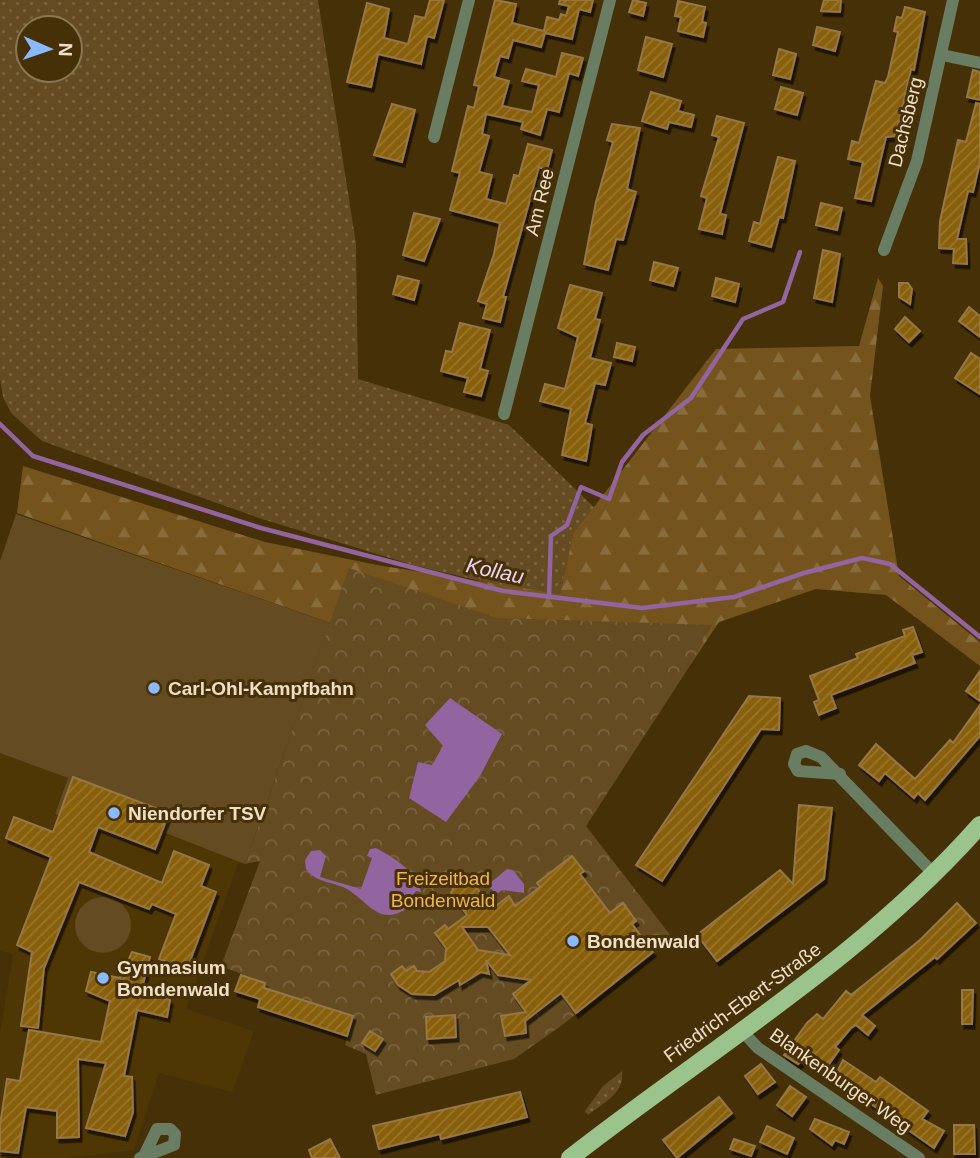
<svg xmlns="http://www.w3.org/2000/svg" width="980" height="1158" font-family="Arial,sans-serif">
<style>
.built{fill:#4f3605}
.grass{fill:url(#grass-dots);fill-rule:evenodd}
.forest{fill:url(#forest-firs)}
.park{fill:url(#park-crowns)}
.garden{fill:#644b22}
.water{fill:#9264a0}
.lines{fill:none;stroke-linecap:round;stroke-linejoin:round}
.stream{stroke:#9264a0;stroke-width:4.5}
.building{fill:url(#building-hatch);stroke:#967745;stroke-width:2;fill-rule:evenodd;filter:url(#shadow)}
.minor{stroke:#697d62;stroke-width:12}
.primary{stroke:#9bc48d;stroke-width:18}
.poi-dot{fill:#8cb9fc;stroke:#463008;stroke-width:2.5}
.labels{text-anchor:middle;stroke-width:6;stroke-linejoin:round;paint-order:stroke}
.street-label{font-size:19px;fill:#f0dfc6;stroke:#463008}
.poi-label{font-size:19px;font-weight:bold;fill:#f0dfc6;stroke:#463008;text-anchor:start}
.park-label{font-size:19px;fill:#efb550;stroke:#463008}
.water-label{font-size:21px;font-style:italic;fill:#ecd2f4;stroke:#463008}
</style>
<defs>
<pattern id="grass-dots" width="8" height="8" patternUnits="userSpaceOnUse" patternTransform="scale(1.75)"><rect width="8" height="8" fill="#644b22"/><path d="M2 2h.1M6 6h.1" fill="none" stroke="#7a6441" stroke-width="1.8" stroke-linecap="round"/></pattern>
<pattern id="forest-firs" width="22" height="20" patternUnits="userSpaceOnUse" patternTransform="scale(1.75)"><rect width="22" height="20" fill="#74541c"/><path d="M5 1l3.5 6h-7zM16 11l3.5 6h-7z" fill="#886c3c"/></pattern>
<pattern id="park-crowns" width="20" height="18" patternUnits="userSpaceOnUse" patternTransform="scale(1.75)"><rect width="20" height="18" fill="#644b22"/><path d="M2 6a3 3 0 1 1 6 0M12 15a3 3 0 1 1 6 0" fill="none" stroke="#7a6441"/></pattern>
<pattern id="building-hatch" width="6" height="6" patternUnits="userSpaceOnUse" patternTransform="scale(1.75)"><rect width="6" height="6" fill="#885f09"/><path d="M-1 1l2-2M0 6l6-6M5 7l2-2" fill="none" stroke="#99762b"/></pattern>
<filter id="shadow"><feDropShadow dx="2.5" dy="4.5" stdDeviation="0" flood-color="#0009"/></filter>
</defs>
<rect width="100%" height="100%" fill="#463008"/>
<path class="built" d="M0,753l68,25 -14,37 103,38 8,-19 74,27 -53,148 68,22 -22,61 -73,-19 -25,77 -66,8h-68v-124l13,-79 -13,-5z"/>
<path class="grass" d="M0,0h318l38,244 2,135 151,46 87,84 -23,25 -13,60 -63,-9 -84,-20 -151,-46 -220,-78 -31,-28 -8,-16 -3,-18zM28,28h42v42h-42z
M622,1071c3,22 -18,31 -34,44l-3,-4 18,-25z"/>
<path class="forest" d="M878,278l5,8 -13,110 29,180 81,66v24l-94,-71 -70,-6 -97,33 -28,42 -355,-39 -319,-112 6,-47 242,76 112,23 183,29 13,-60 143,-185 143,-3z"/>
<path class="park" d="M349,568l149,50 214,7 -21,39 -105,162 85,110 -106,87 -51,36 -138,36 -10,-41 -21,-9 8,-29 -89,-28 1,-5 -44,-17 39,-105 -15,3z"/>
<path class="garden" d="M16,514l314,109 -85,241 -80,-31 -8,19 -102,-38 13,-36 -68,-25v-192z
M75 925a28 28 0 1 1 56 0a28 28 0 1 1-56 0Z"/>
<path class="water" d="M450,698l52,36 -22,42 -34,46 -37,-24 9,-36 14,3 11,-19 -18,-21z
M376,848c17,9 42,24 45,44l-5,-1 -10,14 3,2c-28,20 -38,-2 -59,-16 -16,-11 -32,-6 -44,-22l-1,-9 6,-9 9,-1 6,6 -6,21 41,12 11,-31 -5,-2 3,-7z
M507,869l6,1 11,14v9l-22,-3 -4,3 -9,-5 1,-5z"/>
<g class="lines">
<path class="stream" d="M0,424l33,32 228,72 242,63 139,17 92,-11 70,-24 58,-15 28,6 90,73
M549,597l2,-61 16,-11 14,-38 28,12 13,-37 21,-27 48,-37 52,-79 40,-17 17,-50"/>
</g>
<path class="building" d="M430,0h14l-10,38 -7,-2 -6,28 -43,-10 -7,33 -24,-5 20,-79 22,6 -5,29 24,6 7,-28 10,2z
M495,0l21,4 -4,19 32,8 3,-14 12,3 2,-6 5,2 3,-10 -10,-2 1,-4h33l-3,12 -11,-3 -7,30 -27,-6 -4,14 -28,-7 -5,18 -8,-2 -6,21 15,4 -7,25 30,6 7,-27 -17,-4 4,-12 30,8 6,-24 21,5 -5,18 -9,-3 -10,39 -12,-3 -7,26 -19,-6 2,-7 -37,-8 -4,20 7,2 -10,36 13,3 -6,24 20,5 8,-29 5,1 9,-32 24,6 -5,20 -8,-3 -36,130h3l-6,25 -17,-4 4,-14 -9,-3 16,-47 6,-31 -50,-13 10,-37 -8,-2 16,-65 6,2 5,-22 -5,-1z
M633,0l13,3 -3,13 -14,-4z
M824,0h17l-1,12 -19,-1z
M678,1l27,6 -3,15 4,1 -3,14 -25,-6 3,-14 -6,-1z
M905,7l20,5 -11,58 -3,-1 -15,67 -10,1 -15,64 -16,-3 8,-36 -15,-3 4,-18 7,2 17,-62 9,2 3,-6 10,-45 -4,-1 3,-14 5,1z
M817,27l23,5 -5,19 -22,-6z
M646,37l26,7 -9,33 -25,-7z
M779,49l17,5 -6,25 -17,-4z
M973,70l7,2v28l-13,-3z
M781,87l22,6 -6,22 -22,-6z
M651,92l30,9 -3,10 16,4 -3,12 -22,-5 -2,7 -25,-8z
M976,103l4,1v58l-7,30 -5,-1 -11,48h9l1,25 -14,-1 1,-14 -15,-1 1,-27 18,-81 8,2z
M392,104l23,6 -13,52 -28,-7z
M717,116l27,7 -24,91 6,1 -4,19 -23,-5 8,-31 -6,-2 18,-59 -7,-2z
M612,124l28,4 -13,61 9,3 -13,48 -7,-1 -8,31 -24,-6 12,-62 17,-60 -6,-2z
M778,157l17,4 -12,57 -4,-1 -8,30 -22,-6 5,-19 6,2z
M821,203l21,5 -5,22 -21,-5z
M414,213l26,6 -16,42 -21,-6z
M823,250l17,4 -8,48 -18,-4z
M654,262l24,6 -5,18 -23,-6z
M398,276l21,5 -5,19 -21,-6z
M716,278l23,6 -4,18 -23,-6z
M899,283h9l4,6 -2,15 -11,-7z
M570,285l32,8 -7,26 5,1 -10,38 21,5 -6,22 -10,-2 -10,40 7,2 -6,36 -24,-6 9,-46 -31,-8 5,-17 20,5 13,-52 -20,-9z
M969,307l11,9v21l-21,-16z
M905,317l15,14 -11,11 -14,-13z
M460,323l30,7 -10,39 8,2 -7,25 -17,-4 4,-14 -27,-7 5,-20 6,1z
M617,343l18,4 -3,14 -18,-4z
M971,353l9,6v35l-25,-16z
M913,627l9,25 -10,3 3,8 -84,32 5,13 -17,7 -5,-13 5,-2 -9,-24 48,-18 -2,-4 49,-18 -2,-6z
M980,671v30l-14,-10z
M749,696l31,2 -1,32 -18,-1 -99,152 -26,-16z
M980,705v31l-55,64 -7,-7 -4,5 -29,-25 -6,8 -20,-16 17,-21 39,35 35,-39 3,3z
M73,777l96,36 -14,36 -57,-22 -9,25 73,31 12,-32 35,14 -8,21 15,6 -29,77 -28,-10 17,-45 -24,-10 -3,5 -70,-27 -35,86 -6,60 -17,-2 11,-74 -15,-7 34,-88 -45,-19 8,-21 39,15z
M799,805l33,3 -8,71 -107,82 -20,-26 83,-65 13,14z
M572,856l12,15 -4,3 30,39 13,-10 13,18 -4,3 21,28 -77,61 -15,-20 -36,28 1,12 -21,3 -4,-20 25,-4 -13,-18 18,-14 -33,-5 -12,-15 3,14 -8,-2 -21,13 -1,-5 -25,15 -22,-1 -14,-9 -7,-11 11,-8 4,5 8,-5 3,5 12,1 16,-11 1,-13 -11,-15 10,-8 3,4 19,-14 -16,-22 2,-4 -3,-4 16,-12 26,36 17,-13 6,10 25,-19 -3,-4zM462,927h26l22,28 -32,-5z
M957,903l19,20 -39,36 -2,-2 -73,58 13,11 -7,9 -12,-10 -5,3 -16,19 4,3 -14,20 -15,-13 4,-5 -16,12 -14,-9 23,-32 10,-9 6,5 23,-28 5,4 69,-55z
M132,952l18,5 -8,31 28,12 -3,17 -30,-7 -13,66 8,1 1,35 -8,24 -39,-8 20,-65 -28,-4 1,78 -22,1v-27l-31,-4 -8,46 -18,-2v-26l7,-46 13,2 9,-51 72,12 9,-41 -24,-10 5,-19 29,6z
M241,975l24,8 -1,5 89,28 -6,20 -89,-29 2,-8 -25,-8z
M962,990h11l-1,34h-10z
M455,1015l1,22 -29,2 -1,-22z
M370,1031l13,8 -8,12 -13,-8z
M843,1060l33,22 4,-5 48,34 -6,8 22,12 -10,17 -100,-70z
M761,1064l14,18 -17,12 -13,-18z
M790,1086l16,11 -14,19 -15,-11z
M520,1092l7,25 -86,22 -1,-5 -61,15 -6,-23z
M719,1097l13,16 -55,45 -14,-18z
M815,1119l34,13 -5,12 -9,-4 -3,5 -22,-16z
M954,1125h20l1,29h-21z
M767,1126l27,12 -7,16 -27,-12z
M330,1139l10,19h-28l-3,-8z
M734,1139l21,7 -4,10 -21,-7z"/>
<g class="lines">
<path class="minor" d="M942,55l38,8
M434,137l35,-137
M884,250l33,-89 36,-161
M504,414l106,-414
M840,774l-42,-3 -4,-7 3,-10 9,-3 15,6 113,117
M742,1031l16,17 161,110
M140,1158l34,-13 1,-11 -5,-5h-13l-13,27"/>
<path class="primary" d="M570,1158c138,-108 293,-200 410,-333"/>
</g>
<g class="poi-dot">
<circle cx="154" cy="688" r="7"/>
<circle cx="114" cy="813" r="7"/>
<circle cx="573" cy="941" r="7"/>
<circle cx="103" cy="978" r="7"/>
</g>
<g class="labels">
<g class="street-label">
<text transform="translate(905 122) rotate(-76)" y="7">Dachsberg</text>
<text transform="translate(539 202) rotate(-76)" y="7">Am Ree</text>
<text transform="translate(742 1002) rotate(-36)" y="7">Friedrich-Ebert-Straße</text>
<text transform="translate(841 1080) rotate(35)" y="7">Blankenburger Weg</text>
</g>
<g class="poi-label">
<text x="168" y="695">Carl-Ohl-Kampfbahn</text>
<text x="128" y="820">Niendorfer TSV</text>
<text x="587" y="948">Bondenwald</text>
<text x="117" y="974">Gymnasium<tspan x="117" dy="22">Bondenwald</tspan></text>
</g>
<g class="park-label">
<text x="443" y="885">Freizeitbad<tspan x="443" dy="22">Bondenwald</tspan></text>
</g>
<g class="water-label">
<text transform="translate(495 571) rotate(12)" y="7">Kollau</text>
</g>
</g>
<g transform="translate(49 49) rotate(92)"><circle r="33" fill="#463008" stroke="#8a7654" stroke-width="2"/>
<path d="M0-5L12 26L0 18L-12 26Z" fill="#8cb9fc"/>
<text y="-10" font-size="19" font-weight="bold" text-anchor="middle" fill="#f0dfc6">N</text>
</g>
</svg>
